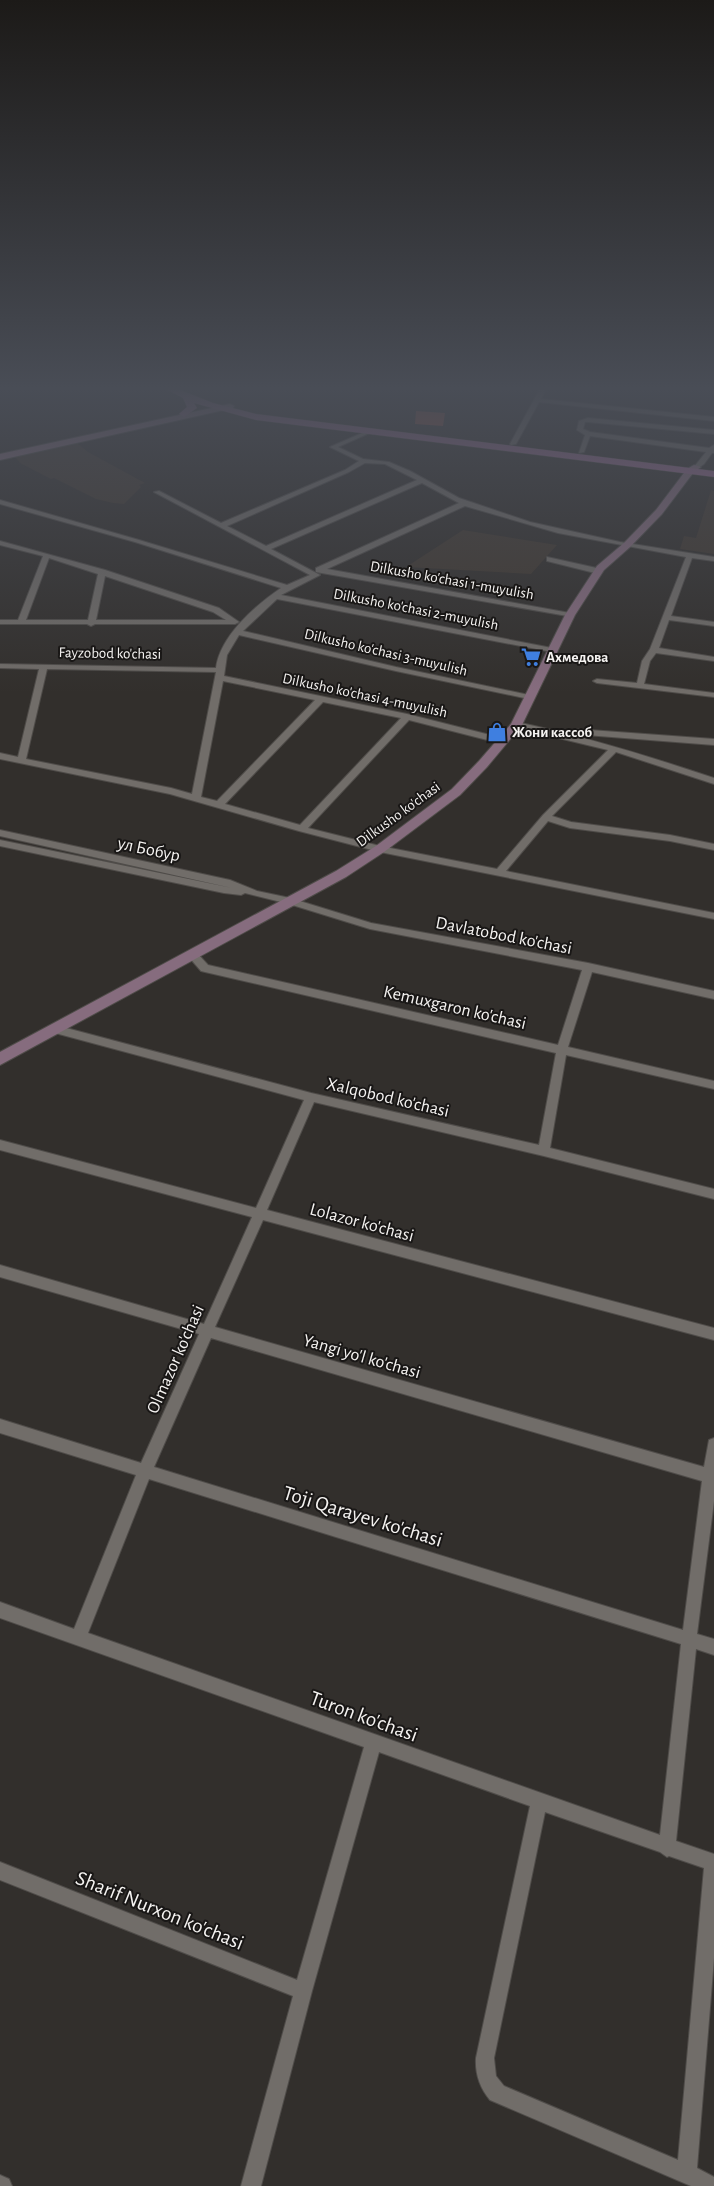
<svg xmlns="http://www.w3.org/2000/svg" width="714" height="2186" font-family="'Alegreya Sans',sans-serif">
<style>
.built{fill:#403830}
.building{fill:#964d3e}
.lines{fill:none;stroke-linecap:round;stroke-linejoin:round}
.street-casing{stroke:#4f4c49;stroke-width:2}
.secondary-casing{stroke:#4f4c49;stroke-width:2}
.primary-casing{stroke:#4f4c49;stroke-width:1}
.street{fill:#716d69;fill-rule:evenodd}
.secondary{fill:#866c7e;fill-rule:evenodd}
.primary{fill:#9a6a93;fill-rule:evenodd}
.labels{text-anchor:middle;stroke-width:4;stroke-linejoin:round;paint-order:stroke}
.far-street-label{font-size:15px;fill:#f5f3f1;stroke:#191716}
.far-poi-label{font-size:15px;font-weight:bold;fill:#f5f3f1;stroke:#191716;text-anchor:start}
.street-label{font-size:18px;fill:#f5f3f1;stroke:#191716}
.near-street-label{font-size:21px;fill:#f5f3f1;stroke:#191716}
</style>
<rect width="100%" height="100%" fill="#322f2c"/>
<path class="built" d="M77,443l11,9 57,31 -6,2 2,2 -17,17 -11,-1 -17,-4 -42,-21 -3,1 -31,-16 -5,-6z
M711,490l3,1v63l-34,-5 4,-13 12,2z
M463,530l94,15 -26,29 -125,-7z"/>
<path class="building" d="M416,411l29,2 -2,13 -28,-2z"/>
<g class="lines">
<defs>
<path id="street" d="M541,387h6l-6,12 173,18v4l-175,-19 -23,42 -5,1 -1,-1z
M588,418l126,12v4l-126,-12h-3l-2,7 7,3 119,16 5,-3v8h-2l-8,11 -7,5 -3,-2 12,-15 -116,-16 -6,16 -5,1 6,-18 -8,-5 2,-9z
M369,430l5,1 -36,16 25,12 26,3 21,9 49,27 71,24 90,20 94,15v4l-22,-3 -21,58 43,6v4l-45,-6 -10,28 55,9v4l-58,-8 -6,8 -6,23 70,9v4l-117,-14 -4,-2 4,-2 40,4 5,-22 8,-12 36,-92 -128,-24 -93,-27 -138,63 243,44 4,2 -1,2 -257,-45v-4l143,-65 -37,-20 -151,66 49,26 -39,20 271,53 4,2 -4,2 -275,-53 -34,32 153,36 133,28 4,2 -4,2 -133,-28 -157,-36 -12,20 -3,21 183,38 99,25 1,2 -4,3 -94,-24 -101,108 72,18 117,23 46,-54 65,-65 -95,-23 -1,-2 4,-3c68,14 132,34 198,56v6l-98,-32 -64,64 19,6 99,13 44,9v6l-44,-9 -100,-13 -22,-7 -42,50 208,42v6l-334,-67 -81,-21 -129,-37 -170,-35v-6l18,4 21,-88 -39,-1v-4l216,4c4,-32 40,-63 65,-80l-146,-46 -135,-38v-4l139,40 148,45 23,-10 -156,-83 5,-1 62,32 124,-53 14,-9 -29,-14zM365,463l20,1 32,16 -151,66 -39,-20 122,-54zM47,669l169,3 -24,122 -21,-6 -145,-29zM223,681l92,19 -98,101 -16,-4zM323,702l78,16 -101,107 -75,-21z
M0,541l105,29 114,38 20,14 -4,2h-140l-4,2 -4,-2h-87v-4h18l25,-64 -43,-11zM49,558l49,16 -10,46h-62zM105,576l108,36 13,8h-130z
M547,557l54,12 1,2 -7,2 -48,-12z
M576,729l138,10v6l-141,-11 -1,-2z
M0,830l230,50 27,11 33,7 81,25 217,40 126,28v8l-122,-27 -24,75 146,34v8l-148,-34 -16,93 164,41v10l-170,-43 -230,-54 -47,108 447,118v12l-451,-120 -48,107 489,140 5,-27 5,-2v63l-17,133 17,5v16l-18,-6 -20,192 38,13v104l-17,210 17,9v9h-23l-201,-86c-10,-12 -15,-26 -14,-42l54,-252 -151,-54 -67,239 -51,195h-20l52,-190 -293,-116v-18l297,118 67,-233 -364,-129v-16l74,27 62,-154 -136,-42v-14l141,44 58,-129 -199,-57v-12l204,59 48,-107 -252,-67v-10l256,68 48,-108 -249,-67 -5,-4 1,-3 4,-1 256,68 228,52 17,-92 -351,-81 -4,-1 -13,-15 5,-4 4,1 11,12 350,80 24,-75 -212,-41 -81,-25 -44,-11 -4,2 -17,-2 -224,-47v-6l232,48 -232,-52zM211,1338l491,143 -19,149 -529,-163zM149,1479l532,165 -21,191 -572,-202zM545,1812l115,40 7,5 2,-1 35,12 -26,292 -174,-74 -8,-10 -2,-18z
M0,2175l9,4 3,7h-12z"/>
<path id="secondary" d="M230,404l4,2 -1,2 -233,52v-6z
M694,465l7,2 -8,6 -31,41 -32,33 -26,23 -29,45 -53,110 -35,42 -27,28 -76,57 -38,25 -346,188v-13l336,-181 40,-25 76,-57 27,-28 32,-37 54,-109 32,-49 27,-23 32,-33 31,-41z"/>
<path id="primary" d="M162,387h11l40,16 43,11 458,57v6l-458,-57 -62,-17 3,5 -13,9 -5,-3 8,-7 -4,-9z"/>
</defs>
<use href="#street" class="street-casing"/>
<use href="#secondary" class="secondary-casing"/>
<use href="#primary" class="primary-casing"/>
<use href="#street" class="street"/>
<use href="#secondary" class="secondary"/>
<use href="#primary" class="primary"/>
</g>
<linearGradient id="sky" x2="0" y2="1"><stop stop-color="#1c1a18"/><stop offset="0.56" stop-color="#494d56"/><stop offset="1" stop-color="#494d56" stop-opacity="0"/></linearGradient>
<rect width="714" height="693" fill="url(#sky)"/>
<defs>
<symbol id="supermarket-bare" viewBox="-9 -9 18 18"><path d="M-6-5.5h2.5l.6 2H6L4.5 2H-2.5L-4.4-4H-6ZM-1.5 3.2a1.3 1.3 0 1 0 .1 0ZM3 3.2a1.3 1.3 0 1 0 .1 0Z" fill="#3f7fe0" stroke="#191716" stroke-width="2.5" paint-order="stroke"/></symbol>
<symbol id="shop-bare" viewBox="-9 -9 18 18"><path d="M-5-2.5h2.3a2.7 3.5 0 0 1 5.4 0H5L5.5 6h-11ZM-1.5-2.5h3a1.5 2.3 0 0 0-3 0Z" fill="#3f7fe0" stroke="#191716" stroke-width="2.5" paint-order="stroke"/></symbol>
</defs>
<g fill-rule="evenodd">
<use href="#supermarket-bare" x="517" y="643" width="28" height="28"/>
<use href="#shop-bare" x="483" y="718" width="28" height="28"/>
</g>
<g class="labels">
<g class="far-street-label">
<text transform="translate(452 580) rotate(10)" y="5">Dilkusho ko'chasi 1-muyulish</text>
<text transform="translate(416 609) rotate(11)" y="5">Dilkusho ko'chasi 2-muyulish</text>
<text transform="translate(386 652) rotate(13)" y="5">Dilkusho ko'chasi 3-muyulish</text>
<text transform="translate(110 653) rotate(1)" y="5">Fayzobod ko'chasi</text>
<text transform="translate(365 695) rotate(12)" y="5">Dilkusho ko'chasi 4-muyulish</text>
<text transform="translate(398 814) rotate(-36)" y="5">Dilkusho ko'chasi</text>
</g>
<g class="far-poi-label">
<text x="546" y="662">Ахмедова</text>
<text x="512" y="737">Жони кассоб</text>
</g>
<g class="street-label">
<text transform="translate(149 849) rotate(12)" y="6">ул Бобур</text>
<text transform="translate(504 935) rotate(11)" y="6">Davlatobod ko'chasi</text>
<text transform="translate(455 1007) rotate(13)" y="6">Kemuxgaron ko'chasi</text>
<text transform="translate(388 1097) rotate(13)" y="6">Xalqobod ko'chasi</text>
<text transform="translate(362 1222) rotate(15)" y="6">Lolazor ko'chasi</text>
<text transform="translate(362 1356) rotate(16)" y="6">Yangi yo'l ko'chasi</text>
<text transform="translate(175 1359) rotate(-66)" y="6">Olmazor ko'chasi</text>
</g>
<g class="near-street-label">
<text transform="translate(363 1516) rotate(17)" y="7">Toji Qarayev ko'chasi</text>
<text transform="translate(364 1716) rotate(20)" y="7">Turon ko'chasi</text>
<text transform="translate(160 1910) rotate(22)" y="7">Sharif Nurxon ko'chasi</text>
</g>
</g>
</svg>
